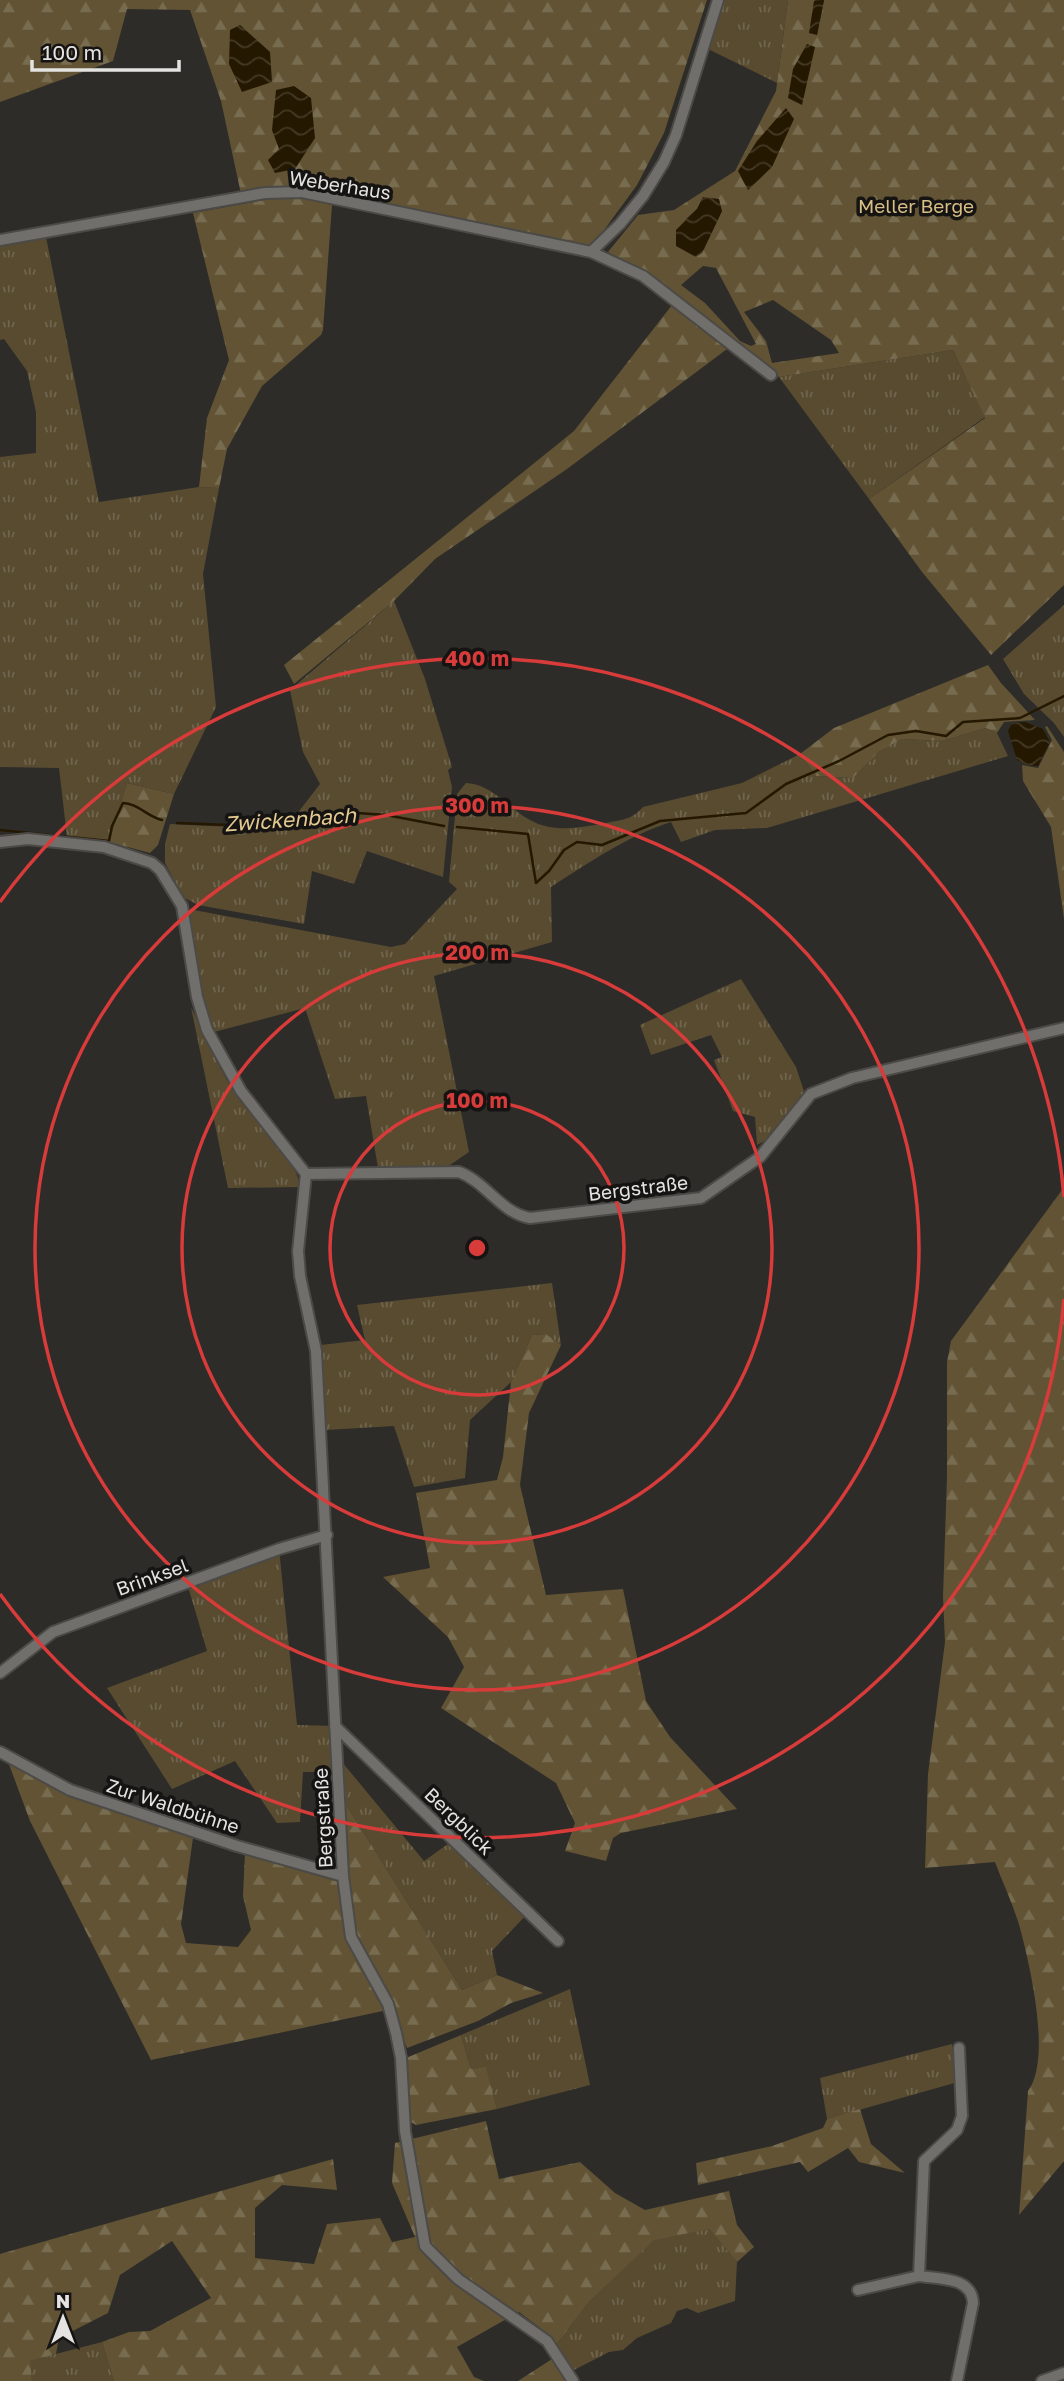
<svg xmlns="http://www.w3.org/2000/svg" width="1064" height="2381" font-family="'Golos Text',sans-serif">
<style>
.grass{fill:url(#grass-tufts)}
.forest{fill:url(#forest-firs);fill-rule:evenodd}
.water{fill:url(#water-waves)}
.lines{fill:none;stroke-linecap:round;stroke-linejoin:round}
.stream{stroke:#251800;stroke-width:2.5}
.street-casing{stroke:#4b4a47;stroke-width:14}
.street{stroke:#716f6c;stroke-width:10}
.ring{fill:none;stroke:#d73b3a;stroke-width:3.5}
.labels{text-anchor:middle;stroke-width:7;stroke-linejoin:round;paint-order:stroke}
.street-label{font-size:19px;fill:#e4e3e1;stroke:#151413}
.park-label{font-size:19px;fill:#d9bf86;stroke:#151413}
.water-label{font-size:21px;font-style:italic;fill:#e4c990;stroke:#151413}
.centre{fill:#d73b3a;stroke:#151413;stroke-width:3.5}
.ring-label{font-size:21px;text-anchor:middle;font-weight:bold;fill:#d73b3a;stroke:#151413;stroke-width:7;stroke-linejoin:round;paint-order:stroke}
</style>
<defs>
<pattern id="grass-tufts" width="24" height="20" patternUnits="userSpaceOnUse" patternTransform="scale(1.75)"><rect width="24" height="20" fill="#584b30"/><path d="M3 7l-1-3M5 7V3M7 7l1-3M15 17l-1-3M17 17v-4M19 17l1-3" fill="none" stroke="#70654e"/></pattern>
<pattern id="forest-firs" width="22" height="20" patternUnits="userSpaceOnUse" patternTransform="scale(1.75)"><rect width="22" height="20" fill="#615333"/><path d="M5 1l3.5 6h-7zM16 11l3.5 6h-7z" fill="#786c50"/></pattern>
<pattern id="water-waves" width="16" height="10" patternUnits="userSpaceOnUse" patternTransform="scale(1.75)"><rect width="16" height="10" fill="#251800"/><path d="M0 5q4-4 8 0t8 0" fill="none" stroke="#443925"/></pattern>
</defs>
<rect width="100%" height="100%" fill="#2d2c29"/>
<path class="grass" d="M722,0h66l-11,83 -71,-35z
M46,237l53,265 100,-15 20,1 -16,86 13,133 -42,87 -47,-11 -18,59 -42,-5 -8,-69 -59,-1v-310l36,-4v-41l-9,-41 -23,-32 -4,1v-94z
M953,350l32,67 -116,82 -90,-122z
M394,601l31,78 27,88 -4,3 4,17 -9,90 -76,-26 -13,33 -42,-13 -8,53 -106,-19 -15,-8 -18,-34v-19l5,-20 84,4 39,-9 27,-35 -17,-32 -13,-62z
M1064,605v132l-10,-14 -30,-29 -21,-35z
M986,728l11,5 11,23 -241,72 -52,2 -34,12 -10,-20c-44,14 -81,40 -120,65l1,55 -118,34 35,176 -22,15 -69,1 -12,-72 -31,3 -30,-91 -91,24 -13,-36 -14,-81 7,-5 197,37 14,-3 52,-55 -8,-7 8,-88 9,-11c26,1 42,25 64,37 23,13 50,8 75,3 16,-3 27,-3 38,-16l99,-24 58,-29 16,22 37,2 26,-26 23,-13 40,2z
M741,979l55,88 8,24 -2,9 -34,39 -11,6 -2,-28 -22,-6 -19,-51 8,-3 -11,-22 -60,20 -11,-30z
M191,1007c15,31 28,64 48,92 19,26 57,56 61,88l-72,1z
M552,1283l9,62 -15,-11 -14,1 -21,47 -41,38 -5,58 -51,9 -20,-61 -68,4 -5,-85 44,-5 -8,-35z
M279,1549l18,176 38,1 2,30 87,105 28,-20 77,71 -37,39 5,24 -35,15 -120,-192 -4,-26h-35l-3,50 -23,1 -42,-62 -63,28 -65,-101 100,-37 -20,-68z
M570,1989l20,96 -93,24 -11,-41 -15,1 -10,-34z
M952,2044l6,38 -131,37 -7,-41z
M709,2229l28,33 -2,39 -37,12 -11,-5 -10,3 -6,12 -34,15 -14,12 -14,2 -37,19 -16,-26 33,-43 65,-63z
M102,2342l12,39h-82l-3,-20z"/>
<path class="forest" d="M0,0h707l-43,133 -27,52 -46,63 -288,-63 -37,3 -25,6 -20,-93 -31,-91 -63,-1 -14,52 -113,41z
M788,0h27l2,35 7,-35h240v585l-73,70 -69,-83 -53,-73 116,-81 -32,-68 -174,27 -135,-104 -36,-21 30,-37 36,-5 61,-39 41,-80zM703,197l19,14 -20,42 -16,-34 11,-10zM703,266l13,2 40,76 -5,2 -11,-5 -35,-38 -24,-18zM773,300l58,40 8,13 -67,10 -6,-22 -22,-29z
M269,199h38l25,6 -9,125 -2,5 -59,51 -35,63 -8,39 -20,-1 8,-69 22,-58 -36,-147z
M672,305l55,44 -160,120 -132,90 -41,42 -100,83 -10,-19 290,-234z
M988,665l13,18 34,37 -31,2 -7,11 -11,-5 -44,13 -40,-2 -23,13 -26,26 -37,-2 -16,-22 34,-26z
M1047,726l17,26v167l-13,-92 -28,-46 -1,-16 16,3 14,-28 -7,-13z
M127,783l47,11 -16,51 -8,8 -41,-11z
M1064,1184v977l-45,54 9,-124c24,-32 2,-125 -8,-163 -6,-22 -17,-44 -25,-66l-70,6 3,-94 17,-132 -2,-45 4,-120v-115l4,-21 111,-151z
M546,1334l15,11 -32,68 -9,72 26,110 77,-6 23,112 24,36 67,72 -116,24 -8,5 -7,23 -41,-10 10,-28 -19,-40 -115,-75 23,-41 -16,-30 -65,-60 47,-9 -14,-75 81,-13 6,-23 8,-75 21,-47z
M7,1759l62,35 117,40 7,4 -12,86 5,19 52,4 13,-17 -8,-34 2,-43 94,29 10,-1 -7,-83 120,192 35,-15 46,18 -32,10 -33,18 -71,27 -16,-41 -8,4 -232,49 -121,-239z
M461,2035l10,34 15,-2 11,42 -81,16 -7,-4 -3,-63z
M860,2109l11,35 34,29 -46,-11 -11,-14 -40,24 -8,-10 -102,23 -2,-22 76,-17 51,-18 4,-9z
M486,2121l13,58 81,-17 35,31 30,17 84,-19 8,34 17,22 -17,15 -28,-33 -55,11 -65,62 -33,43 -13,-15 -24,-18 -62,35 17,30 10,4h-370l-12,-39 27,-10 21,-1 61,-33 -39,-57 -52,34 -12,38 -49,25 -3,16 -26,7 2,20h-32v-127l333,-95 4,31 -55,-5 -27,23v50l59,6 13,-40 53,-6 12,24 23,-5 -23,-54 3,-40z
M552,2359l17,22h-51z"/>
<path class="water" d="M824,0l-7,35 -8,-2 5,-32z
M240,25l30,27 2,30 -30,10 -13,-28 1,-34z
M807,44l8,3 -13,58 -14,-7 5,-29z
M294,86l17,12 4,40 -20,31 -20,4 -7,-13 11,-11 -7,-19 4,-40z
M786,108l8,11 -22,48 -24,23 -10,-19 19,-30z
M703,197l16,2 3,12 -20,42 -6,4 -20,-11v-16l21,-21z
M1025,722l18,7 7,13 -12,24 -10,-1 -11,-5 -9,-29 4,-8z"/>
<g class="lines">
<path class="stream" d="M177,823l79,3 87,-14 43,3 58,11
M457,827l71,7 8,49 13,-12 15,-21 13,-8 25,3 58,-24 86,-8 40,-29 53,-23 49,-26 28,-4 30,5 17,-14 57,-4 44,-22
M0,830l109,11 3,-15 11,-23c14,0 25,14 39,17"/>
<defs>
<path id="street" d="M0,240l265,-47 37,-1 289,60 52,24 128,99
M591,252l29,-28 23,-28 21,-34 12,-27 42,-135
M0,842l28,-3 76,8 48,16 8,7 22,36 15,91 10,33 34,61 65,83 -8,77 2,25 16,75 27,525 8,61 37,67 8,29 5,25 4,73 20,115 33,33 89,62 26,40
M306,1174l153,-2c27,10 42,41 71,46l171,-20 59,-41 51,-63 41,-16 212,-50
M0,1673l53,-41 226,-83 48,-14
M335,1726l223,215
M0,1752l70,38 167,56 106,30
M858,2290l61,-14
M957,2381l16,-78c-1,-26 -33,-24 -54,-27l5,-115 33,-31 5,-14 -3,-68
M1042,2381l22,-8"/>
</defs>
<use href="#street" class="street-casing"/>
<use href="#street" class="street"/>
</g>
<g class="ring">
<circle cx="477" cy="1248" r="147"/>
<circle cx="477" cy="1248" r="295"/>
<circle cx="477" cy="1248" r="442"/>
<path d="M1064 1299A589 589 0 0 1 0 1594M0 902A589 589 0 0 1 1064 1197"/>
</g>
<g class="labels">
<g class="street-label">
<text transform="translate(340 185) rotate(9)" y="7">Weberhaus</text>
<text transform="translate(638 1188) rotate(-7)" y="7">Bergstraße</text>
<text transform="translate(152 1577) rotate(-20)" y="7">Brinksel</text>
<text transform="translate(173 1806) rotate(18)" y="7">Zur Waldbühne</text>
<text transform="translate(323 1818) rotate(-93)" y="7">Bergstraße</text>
<text transform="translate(459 1821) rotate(44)" y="7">Bergblick</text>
</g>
<g class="park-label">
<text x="916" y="213">Meller Berge</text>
</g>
<g class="water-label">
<text transform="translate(290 820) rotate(-4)" y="7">Zwickenbach</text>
</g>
</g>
<circle cx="477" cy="1248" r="10" class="centre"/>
<g class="ring-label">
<text x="477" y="666">400 m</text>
<text x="477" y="813">300 m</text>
<text x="477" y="960">200 m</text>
<text x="477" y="1108">100 m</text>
</g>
<g transform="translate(63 2318)" stroke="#151413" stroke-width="5" paint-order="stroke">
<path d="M0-5L12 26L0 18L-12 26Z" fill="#e4e3e1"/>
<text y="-10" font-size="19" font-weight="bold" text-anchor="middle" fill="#e4e3e1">N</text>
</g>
<path d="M32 60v10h147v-10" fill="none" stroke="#e4e3e1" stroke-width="3.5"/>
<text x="42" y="60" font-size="21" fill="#e4e3e1" stroke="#151413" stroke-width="5" paint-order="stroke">100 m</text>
</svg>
